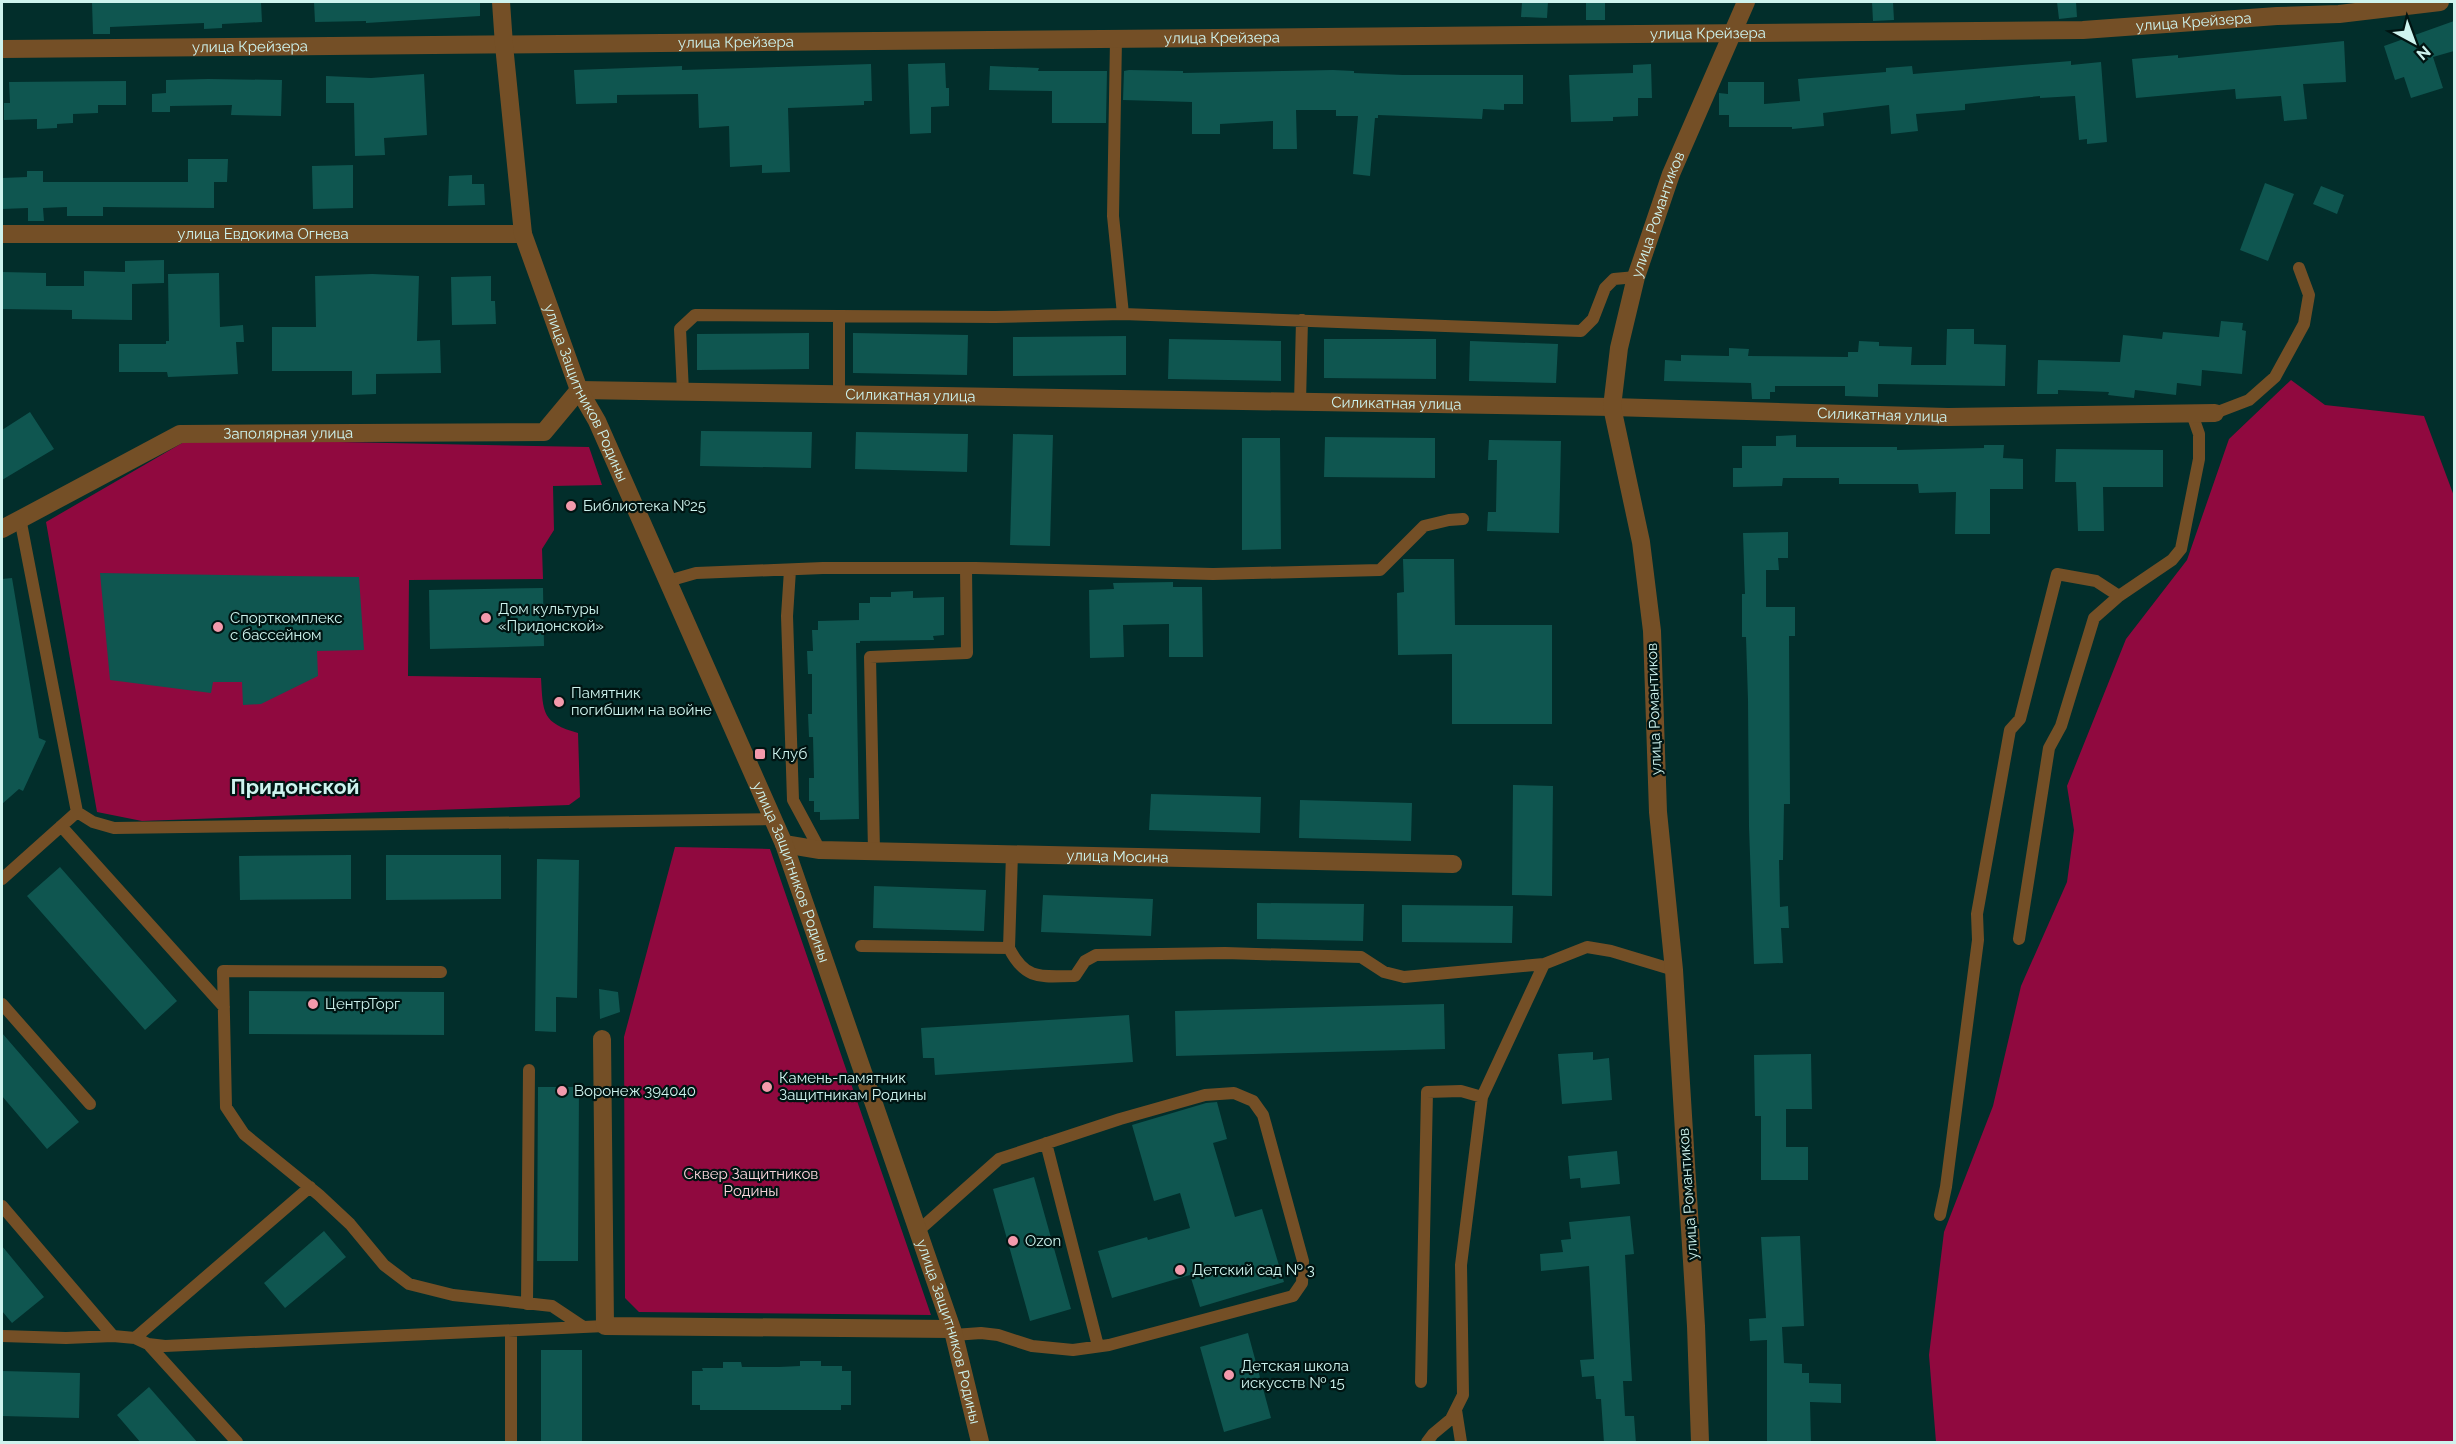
<svg xmlns="http://www.w3.org/2000/svg" width="2456" height="1444" font-family="Raleway,sans-serif">
<style>
.green{fill:#90093f}
.building{fill:#0f5650}
.lines{fill:none;stroke-linecap:round;stroke-linejoin:round}
.service{stroke:#744f26;stroke-width:12}
.minor{stroke:#744f26;stroke-width:18}
.tertiary{stroke:#744f26;stroke-width:18}
.poi-dot{fill:#f39aac;stroke:#001412;stroke-width:2}
.labels{text-anchor:middle;stroke-width:4.5;stroke-linejoin:round;paint-order:stroke}
.street-label{font-size:15px;fill:#cef3ee;stroke:#001412}
.poi-label{font-size:15px;fill:#cef3ee;stroke:#001412;text-anchor:start}
.park-label{font-size:15px;fill:#f8d5db;stroke:#001412}
.district-label{font-size:21px;font-weight:bold;fill:#cef3ee;stroke:#001412}
</style>
<rect width="100%" height="100%" fill="#022e2b"/>
<path class="green" d="M2291,380l34,25 99,11 30,80v946h-518l-7,-87 15,-123 49,-126 28,-120 46,-104 7,-52 -7,-44 59,-147 61,-79 42,-121z
M189,439l400,8 13,38 -49,1 1,44 -12,19 1,30 -134,1 -1,96 133,2c2,35 1,45 37,55l2,64 -11,8 -427,16 -45,-9 -51,-290z
M675,847l95,2 161,466 -292,-3 -14,-14 -1,-261z"/>
<path class="building" d="M92,2h169l1,20 -40,2v4l-18,1v-6l-94,4v7h-17z
M314,2h166v14l-114,7v-2l-51,1z
M1522,2h26l-1,16 -26,-1z
M1586,2h19v18h-19z
M1872,2h21l1,18 -21,1z
M2057,2h19l1,15 -18,2z
M2454,21v30l-21,6 10,31 -32,10 -7,-21 -9,3 -11,-34z
M2344,41l2,41 -43,2 4,35 -23,2 -3,-25 -45,3 -1,-10 -99,9 -4,-39 46,-4v3z
M2071,61v4l30,-3 6,80 -20,2v-5l-8,1 -4,-44 -35,2v-2l-75,8v6l-49,4 2,17 -27,3 -2,-29 -66,8 1,13 -32,3v-2h-63v-12h-10v-22l9,1v-12h36v22l36,-3 -2,-22 88,-7v-4l26,-2 1,8z
M945,63l1,25h3v18l-18,1v26l-21,1 -2,-70z
M871,64l1,37h-8v4l-76,3 2,64 -28,1v-8l-32,2 -1,-41 -30,2 -1,-34 -81,1v8l-41,1 -2,-34 108,-4v4z
M1651,64l1,34h-14v18l-25,1v4l-42,1 -2,-47 64,-2v-8z
M990,66l49,2 -1,3h69l-1,52h-54v-32l-63,-1z
M1129,70l54,1v2l150,-3 21,1v2l49,2h120v29h-19v6l-21,-1 -1,10 -104,-4v3h-3l-5,58 -17,-2 5,-58h-22v-6h-40l1,39h-24v-28l-53,3v10h-28v-32l-69,-2 1,-29z
M424,74l3,61 -43,3 1,17 -30,1 -1,-53h-28v-27l45,2z
M208,79l74,1 -1,36 -50,-1 1,-10 -62,1v6h-18v-18l14,-1v-13z
M126,81v24h-28v8l-25,1v9l-16,1v4l-20,1v-10l-33,1v-17h6l-1,-21z
M188,159h40l-1,23h-13v26l-111,-1v9h-36v-9l-24,1 1,13h-16v-13l-26,1v-31l25,-1v-6h16v11h145z
M353,165v43l-40,1 -1,-43z
M472,175v9h12l1,21 -37,1 1,-30z
M2265,183l29,11 -26,67 -28,-11z
M2321,186l23,9 -7,19 -24,-10z
M164,260v23l-32,1v36l-60,-1v-9l-70,-1v-37l44,1v13h38v-15l41,1v-11z
M219,273l1,54 23,-2 1,17h-8l2,32 -70,3 -1,-5h-48v-28h47v-3h3l-1,-67z
M372,274l47,2 -2,65 23,-1 1,33 -65,1v20l-24,1v-24h-80v-44h44l-1,-51z
M491,276v25h4l1,23 -44,1 -1,-48z
M2221,321l22,2 -1,7 4,1 -4,43 -40,-4 -1,16 -24,-3 -1,12 -41,-5 -1,8 -26,-3 1,-3 -51,-2v4h-21l1,-34 82,2 3,-27 39,4 1,-7 56,5z
M1947,329h27v15l32,1 -1,41 -127,-2v13l-33,-1v-10h-70v6h-5v7h-18l-1,-16 -87,-2 1,-21 16,1v-6l48,1v-8l20,1 -1,7 100,1v-5h10l1,-11 20,1v4l33,1 -1,18h35z
M809,333v36l-112,1v-36z
M853,333l115,2 -1,40 -114,-2z
M1126,336v39l-113,1v-39z
M1169,339l112,2v40l-113,-2z
M1324,339h112v40l-112,-1z
M1470,341l88,3 -2,39 -87,-2z
M30,412l24,37 -52,31v-50z
M701,431l111,1 -1,36 -111,-2z
M856,432l112,2 -1,38 -112,-3z
M1013,434l40,1 -3,111 -40,-1z
M1796,435v12h101v3l87,-2v-3h20l-1,13 20,1v30h-33v45h-35l1,-42 -37,1 -1,-9h-79v-6h-56l-1,8 -49,1v-19h9v-22h34v-10z
M1325,437l110,1v40l-111,-1z
M1242,438h38l1,111 -39,1z
M1489,440l72,1 -2,92 -72,-2 1,-19h8l1,-52h-9z
M2056,449l107,1v37h-60l1,44h-26l-2,-49h-21z
M1788,532v26h-10l1,12h-13v37h29v29h-6l1,168h-6l-1,56h-4l1,47 8,-1 1,22h-8l2,35 -29,1 -5,-137 -1,-127 -2,-63h-4v-43h3l-2,-61z
M1403,559h51l1,66h97v99h-100v-70l-54,1 -1,-62 7,-1z
M100,573l259,4 5,73 -47,1 1,25 -57,28 -18,1 -1,-23h-29l-2,11 -101,-13z
M12,578l27,160 7,3 -23,50 -4,-2 -17,15v-225z
M1173,582v5h29l1,70h-34v-33l-46,1 1,32 -34,1 -1,-68 25,-1 -1,-6z
M543,588l1,58 -114,3 -1,-59z
M913,591v7l31,-1v38l-11,1 1,4 -74,1v2h-4l3,176 -39,1v-8h-6v-11h-5v-23h5l-1,-41h-4l-1,-23h4v-40h-4l-1,-23h6l-1,-21h6v-9l41,-1v-17h11v-6h21v-5z
M1513,785l40,1 -1,110 -40,-1z
M1151,794l110,3 -1,36 -111,-3z
M1300,800l112,3 -1,38 -112,-3z
M351,855v44l-111,1 -1,-44z
M386,855h115v44l-115,1z
M537,859l42,1 -2,138 -21,-1v35l-21,-1z
M60,867l117,134 -32,29 -118,-134z
M874,886l112,4 -2,41 -111,-3z
M1043,895l110,4 -2,37 -110,-4z
M1257,903l107,1 -1,37 -106,-2z
M1402,905l111,1 -1,37 -110,-1z
M599,989l19,3 2,20 -20,7z
M249,991l195,1v43l-195,-1z
M1444,1004l1,45 -269,7 -1,-45z
M1129,1015l4,47 -198,13 -1,-17h-11l-2,-30z
M2,1033l77,89 -32,27 -45,-53z
M1593,1052v8l16,-2 3,42 -50,4 -4,-50z
M1811,1054l1,55h-26v38h22v33h-47v-64h-6l-1,-61z
M538,1087h41l-1,174h-41z
M1217,1102l10,37 -14,4 22,74 27,-8 22,73 -84,25 -10,-32 -78,23 -14,-47 49,-14 1,3 42,-12 -10,-35 -26,8 -22,-76 74,-22z
M1617,1151l3,33 -39,4 -1,-10 -10,1 -2,-23z
M1034,1177l37,132 -41,12 -37,-132z
M1630,1216l4,38 -9,1 7,126h-9l2,35h9l2,27h-32l-3,-44h-5l-2,-23 -12,1 -2,-17 14,-1 -5,-93 -48,5 -1,-17 23,-2 -2,-12 10,-1 -2,-17z
M324,1231l22,26 -61,51 -21,-25z
M1800,1236l4,90 -22,1 2,36 18,1v9h7v10l32,1v19l-31,-1 1,41h-44v-103l-17,1 -1,-22 17,-1 -5,-81z
M2,1246l42,51 -32,26 -10,-12z
M1248,1333l23,85 -47,14 -24,-85z
M541,1350h41v93h-41z
M800,1361h21v5h21v5h9v34h-10v5h-141v-5h-8v-34h11l-1,-3h21v-6h18l1,5h37l21,-1z
M2,1371l78,2 -1,45 -77,-2z
M149,1387l49,56h-57l-24,-28z"/>
<g class="lines">
<path class="service" d="M1116,39l-3,177 10,98
M839,316v78
M683,392l-3,-63 15,-14 300,2 128,-3 458,17 12,-12 12,-31 9,-9 22,-2
M1300,402l2,-82
M2215,413l34,-13 26,-23 29,-53 5,-29 -10,-27
M790,570l-3,46 6,184 27,50
M668,581l28,-8 127,-5h152l238,6 167,-4 44,-44 25,-6 14,-1
M77,812l16,10 21,6 660,-9
M61,826l163,181
M874,851l-4,-194 97,-4 -1,-85
M2,879l75,-67 -57,-294
M2019,939l30,-191 12,-22 33,-108 25,-22 53,-36 9,-11 18,-90v-25l-7,-20
M861,946l148,2 3,-94
M1009,948c17,34 34,28 66,28l10,-15 11,-6 129,-2 136,4 23,15 20,5 140,-13 43,-17 24,4 63,19
M441,972l-218,-1 3,136 18,27 75,61 31,29 34,41 25,19 44,11 99,11 30,20
M2,1004l88,100
M1046,1143l52,203
M2,1206l111,130 -47,2 -64,-2
M1940,1215l6,-28 32,-247 -1,-26 33,-184 10,-11 37,-145 39,7 23,15
M918,1231l81,-72 121,-40 85,-24 29,-2 19,8 10,14 40,146 -1,22 -9,13 -184,49 -36,5 -41,-4 -34,-11 -17,-2 -27,2
M527,1304l2,-234
M511,1331v111
M113,1336l22,2 13,6 17,2 440,-20
M135,1338l175,-151
M148,1344l89,98
M1421,1382l6,-290 34,-1 21,6
M1456,1410l5,32
M1427,1442l6,-8 18,-15 12,-24 -2,-130 21,-168 62,-133"/>
<g class="minor">
<path id="s1" d="M2,49l2081,-19 194,-14 62,-2 101,-12"/>
<path id="s2" d="M2,234h521"/>
<path id="s3" d="M2,529l178,-95 364,-2 35,-42 1033,17 336,10 267,-4"/>
<path id="s4" d="M784,844l36,6 633,14"/>
<path d="M602,1039l3,287 346,3"/>
<path id="s5" d="M1700,1442l-4,-116 -22,-356 -16,-158 -6,-181 -11,-89 -29,-135 7,-59 17,-71 35,-103 75,-172"/>
</g>
<path class="tertiary" id="s6" d="M501,2l3,43 19,189 56,156 18,31 187,423 170,491 26,107"/>
</g>
<g class="poi-dot">
<circle cx="571" cy="506" r="6"/>
<circle cx="486" cy="618" r="6"/>
<circle cx="218" cy="627" r="6"/>
<circle cx="559" cy="702" r="6"/>
<rect x="754" y="748" width="12" height="12" rx="3"/>
<circle cx="313" cy="1004" r="6"/>
<circle cx="767" cy="1087" r="6"/>
<circle cx="562" cy="1091" r="6"/>
<circle cx="1013" cy="1241" r="6"/>
<circle cx="1180" cy="1270" r="6"/>
<circle cx="1229" cy="1375" r="6"/>
</g>
<g class="labels">
<g class="street-label">
<text dy="5" stroke="none"><textPath href="#s1" startOffset="2192">улица Крейзера</textPath></text>
<text dy="5" stroke="none"><textPath href="#s1" startOffset="1706">улица Крейзера</textPath></text>
<text dy="5" stroke="none"><textPath href="#s1" startOffset="1220">улица Крейзера</textPath></text>
<text dy="5" stroke="none"><textPath href="#s1" startOffset="734">улица Крейзера</textPath></text>
<text dy="5" stroke="none"><textPath href="#s1" startOffset="248">улица Крейзера</textPath></text>
<text dy="5" stroke="none"><textPath href="#s5" startOffset="1239">улица Романтиков</textPath></text>
<text dy="5" stroke="none"><textPath href="#s2" startOffset="261">улица Евдокима Огнева</textPath></text>
<text dy="5" stroke="none"><textPath href="#s6" startOffset="404">улица Защитников Родины</textPath></text>
<text dy="5" stroke="none"><textPath href="#s3" startOffset="952">Силикатная улица</textPath></text>
<text dy="5" stroke="none"><textPath href="#s3" startOffset="1438">Силикатная улица</textPath></text>
<text dy="5" stroke="none"><textPath href="#s3" startOffset="1924">Силикатная улица</textPath></text>
<text dy="5" stroke="none"><textPath href="#s3" startOffset="310">Заполярная улица</textPath></text>
<text transform="translate(1654 709) rotate(-92)" y="5">улица Романтиков</text>
<text dy="5" stroke="none"><textPath href="#s4" startOffset="334">улица Мосина</textPath></text>
<text dy="5" stroke="none"><textPath href="#s6" startOffset="926">улица Защитников Родины</textPath></text>
<text transform="translate(1688 1194) rotate(-94)" y="5">улица Романтиков</text>
<text dy="5" stroke="none"><textPath href="#s6" startOffset="1412">улица Защитников Родины</textPath></text>
</g>
<g class="poi-label">
<text x="583" y="511">Библиотека №25</text>
<text x="498" y="614">Дом культуры<tspan x="498" dy="17">«Придонской»</tspan></text>
<text x="230" y="623">Спорткомплекс<tspan x="230" dy="17">с бассейном</tspan></text>
<text x="571" y="698">Памятник<tspan x="571" dy="17">погибшим на войне</tspan></text>
<text x="772" y="759">Клуб</text>
<text x="325" y="1009">ЦентрТорг</text>
<text x="779" y="1083">Камень-памятник<tspan x="779" dy="17">Защитникам Родины</tspan></text>
<text x="574" y="1096">Воронеж 394040</text>
<text x="1025" y="1246">Ozon</text>
<text x="1192" y="1275">Детский сад № 3</text>
<text x="1241" y="1371">Детская школа<tspan x="1241" dy="17">искусств № 15</tspan></text>
</g>
<g class="park-label">
<text x="751" y="1179">Сквер Защитников<tspan x="751" dy="17">Родины</tspan></text>
</g>
<g class="district-label">
<text x="295" y="794">Придонской</text>
</g>
</g>
<rect width="2456" height="1444" fill="none" stroke="#cef3ee" stroke-width="6"/>
<g transform="translate(2414 42) rotate(139)" stroke="#001412" stroke-width="4.5" paint-order="stroke">
<path d="M0-4.5L10 22L0 15L-10 22Z" fill="#cef3ee"/>
<text y="-9" font-size="16" font-weight="bold" text-anchor="middle" fill="#cef3ee">N</text>
</g>
</svg>
